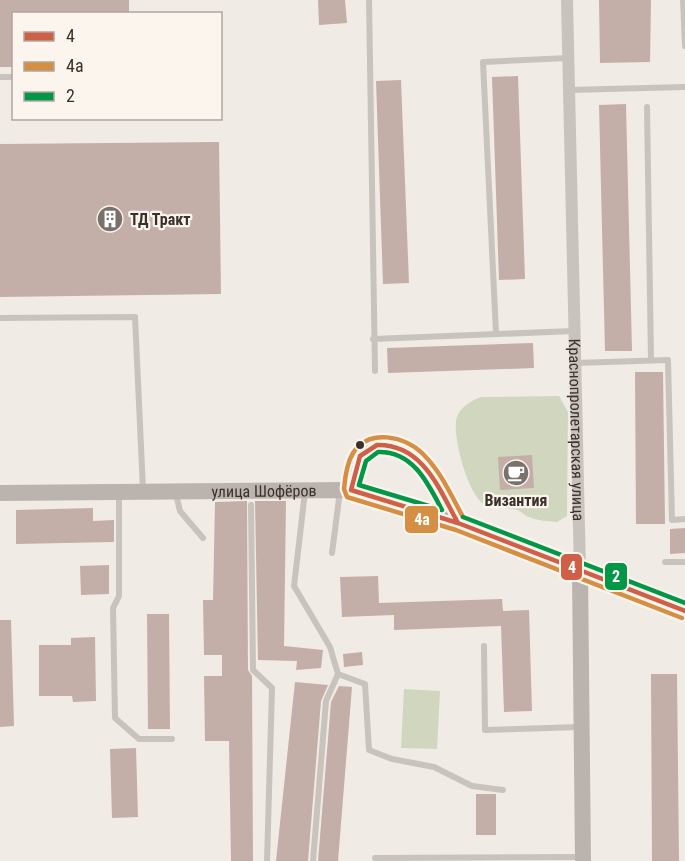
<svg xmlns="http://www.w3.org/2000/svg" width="685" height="861" font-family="'Roboto Condensed',sans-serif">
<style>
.green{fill:#d1d6bf}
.building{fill:#c3afa7}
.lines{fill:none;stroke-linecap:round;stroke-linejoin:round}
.lane{stroke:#c9c3be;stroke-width:6}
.street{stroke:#c9c3be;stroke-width:12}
.secondary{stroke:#bab3ae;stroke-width:16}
.bus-1-casing{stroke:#fbf5ee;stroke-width:9}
.bus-2-casing{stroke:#fbf5ee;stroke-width:9}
.bus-3-casing{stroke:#fbf5ee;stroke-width:9}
.bus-1{stroke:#cf5f47;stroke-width:4.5}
.bus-2{stroke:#d58f44;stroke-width:4.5}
.bus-3{stroke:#009746;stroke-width:4.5}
.bus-dot{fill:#3b302b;stroke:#fbf5ee;stroke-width:2}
.labels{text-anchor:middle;stroke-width:4.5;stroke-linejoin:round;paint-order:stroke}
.poi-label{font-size:16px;font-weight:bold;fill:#3b302b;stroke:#fbf5ee;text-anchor:start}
.street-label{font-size:16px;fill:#3b302b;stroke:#fbf5ee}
.line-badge{stroke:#fbf5ee;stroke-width:2}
.badge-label{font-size:16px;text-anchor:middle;font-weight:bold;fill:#fff}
</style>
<rect width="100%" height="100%" fill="#f0ebe5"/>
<path class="green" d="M559,396l9,16 -1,104 -10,6c-9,-1 -19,-1 -28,-5 -4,-1 -7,-5 -12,-7 -11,-4 -26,0 -36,-8 -14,-13 -27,-61 -25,-80 1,-13 14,-21 25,-25z
M404,689l36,2 -3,58 -36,-1z"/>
<path class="building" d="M0,0h129v14h-115v53h-14z
M318,0h27l2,23 -28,2z
M599,0h52l-1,62 -50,1z
M518,76l7,203 -26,1 -7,-203z
M401,80l8,203 -26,1 -7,-203z
M626,104l6,247h-27l-6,-246z
M219,142l2,152 -221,3v-153z
M533,343l1,25 -146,5 -1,-25z
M635,372h28l2,152h-29z
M532,455l2,33 -34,2 -2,-33z
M247,501l1,169 4,6 1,185h-22l-2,-120h-24l-1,-65h18v-21h-18l-1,-55h10l2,-98z
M255,501h31l-2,145 39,4 -2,18 -25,2 1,-9 -39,-1z
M93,508v13l21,-1v22l-98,2v-34z
M685,528v25l-15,1v-25z
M109,565v29l-28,1 -1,-29z
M378,576l1,27 123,-4 1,12 26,-1 3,101 -28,1 -3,-86 -107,4v-15l-52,2 -2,-40z
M147,614h22l1,115h-22z
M0,620h11l3,106 -14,1z
M95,637l1,64 -23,1 -1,-6h-33v-51h32v-7z
M362,652l1,13 -19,2 -1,-13z
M651,674h26l2,187h-27z
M295,682l33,3 -7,16 -13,160h-32z
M339,686l13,1 -14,174h-20l13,-159z
M136,748l2,69 -26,1 -2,-69z
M476,794h20v41h-20z"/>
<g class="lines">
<path class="lane" d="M369,0l6,371
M683,0l2,46
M0,77h14
M569,90l116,-3
M647,107l4,253
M0,318l135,-1 8,173
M496,333l-13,-271 85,-4
M373,339l201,-8
M576,363l92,-3 4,160 13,-1
M351,488c2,-10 2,-22 8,-31 15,-22 47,-12 61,4 14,16 24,39 34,57
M305,492l-11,94 36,61 8,27 -12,27 -13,160
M119,494v102l-6,12 2,110 24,21h33
M176,494l4,17 23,27
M251,505l2,165 19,18 -5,173
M332,553l8,-62
M665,562h20
M484,646l1,84 95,-3
M338,674l27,10 4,66 23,9 42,8 38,19 31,4
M375,858l207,-1"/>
<path class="street" id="s1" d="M567,0l13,572"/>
<g class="secondary">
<path id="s2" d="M0,493l351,-3 107,33 227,88"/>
<path d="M580,572l3,289"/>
</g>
<defs>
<path id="bus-1" d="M377,445c46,-1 62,44 81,78l-107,-33 9,-34z
M458,523l227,88"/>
<path id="bus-2" d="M463,517c-12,-22 -22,-45 -40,-63 -18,-18 -54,-26 -70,-1 -6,10 -8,24 -9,36l3,8 109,33 226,88"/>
<path id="bus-3" d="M378,452c35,-1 50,31 64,58l-83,-25 7,-24z
M463,517l222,86"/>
</defs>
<use href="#bus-1" class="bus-1-casing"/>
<use href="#bus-2" class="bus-2-casing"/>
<use href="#bus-3" class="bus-3-casing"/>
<use href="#bus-1" class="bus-1"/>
<use href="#bus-2" class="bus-2"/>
<use href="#bus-3" class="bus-3"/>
</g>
<defs>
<symbol id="building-disc" viewBox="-11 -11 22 22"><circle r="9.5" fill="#7a716c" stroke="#fbf5ee"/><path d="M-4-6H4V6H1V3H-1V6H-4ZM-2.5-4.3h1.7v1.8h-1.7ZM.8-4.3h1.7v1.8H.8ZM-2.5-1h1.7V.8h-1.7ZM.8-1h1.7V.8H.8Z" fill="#fff"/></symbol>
<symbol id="cafe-disc" viewBox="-11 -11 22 22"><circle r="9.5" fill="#7a716c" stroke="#fbf5ee"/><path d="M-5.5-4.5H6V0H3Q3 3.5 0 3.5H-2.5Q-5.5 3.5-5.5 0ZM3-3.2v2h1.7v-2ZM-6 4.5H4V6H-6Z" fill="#fff"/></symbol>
</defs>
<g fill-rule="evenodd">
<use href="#building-disc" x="95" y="204" width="30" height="30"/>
<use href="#cafe-disc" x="501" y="458" width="30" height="30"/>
</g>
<circle class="bus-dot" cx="360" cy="445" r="5"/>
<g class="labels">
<g class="poi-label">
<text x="130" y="225">ТД Тракт</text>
<text x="516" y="506" text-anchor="middle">Византия</text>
</g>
<g class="street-label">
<text dy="6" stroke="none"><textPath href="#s1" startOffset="430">Краснопролетарская улица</textPath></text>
<text dy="6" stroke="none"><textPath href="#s2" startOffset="264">улица Шофёров</textPath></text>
</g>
</g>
<g class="line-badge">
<rect x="404" y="505" width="35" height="29" rx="6" fill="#d58f44"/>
<rect x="560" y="553" width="23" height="28" rx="6" fill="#cf5f47"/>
<rect x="604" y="562" width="24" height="29" rx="6" fill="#009746"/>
</g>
<g class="badge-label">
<text x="422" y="525">4а</text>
<text x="572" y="573">4</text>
<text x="616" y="582">2</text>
</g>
<rect x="12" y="12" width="210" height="108" fill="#fbf5ee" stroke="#aea6a0" stroke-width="1.5"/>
<rect x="24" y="32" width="30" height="9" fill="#cf5f47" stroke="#aea6a0" stroke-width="1.5"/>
<text x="66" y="42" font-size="18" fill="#3b302b">4</text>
<rect x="24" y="62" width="30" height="9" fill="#d58f44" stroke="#aea6a0" stroke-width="1.5"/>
<text x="66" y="72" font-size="18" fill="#3b302b">4а</text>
<rect x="24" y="92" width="30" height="9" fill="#009746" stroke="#aea6a0" stroke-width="1.5"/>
<text x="66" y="102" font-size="18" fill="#3b302b">2</text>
</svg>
